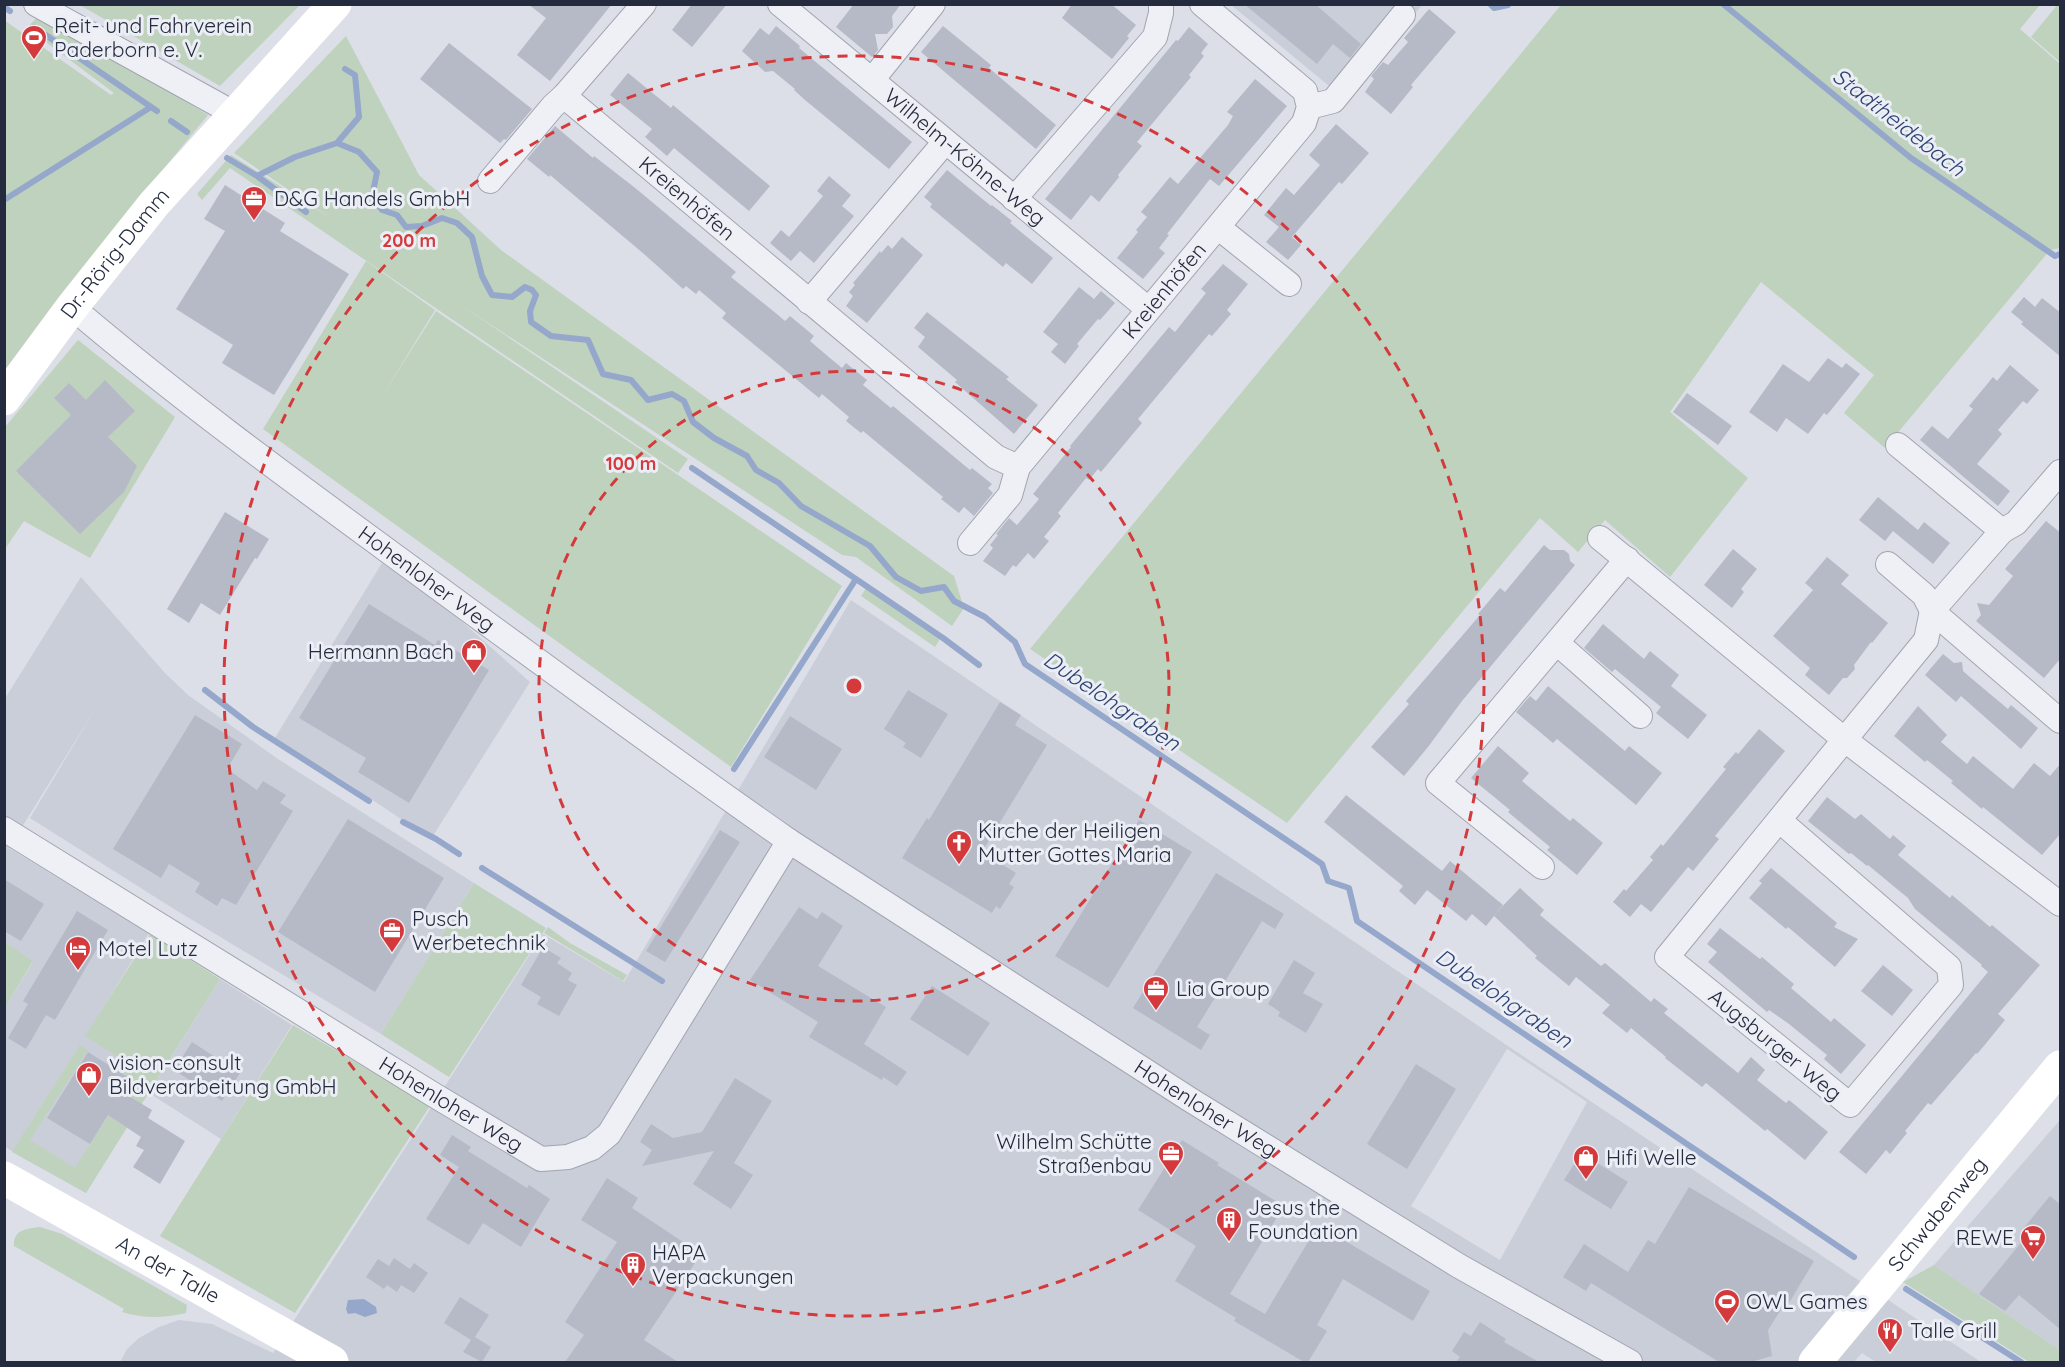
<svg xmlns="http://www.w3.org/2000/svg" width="2065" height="1367" font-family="Quicksand,sans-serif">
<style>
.built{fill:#caced9;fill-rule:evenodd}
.green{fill:#bfd2bd}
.water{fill:#95a7ca}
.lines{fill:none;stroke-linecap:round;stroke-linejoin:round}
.stream{stroke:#95a7ca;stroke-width:6}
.building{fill:#b6bac7}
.street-casing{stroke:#a1a5b1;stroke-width:26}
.street{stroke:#eff0f5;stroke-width:24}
.secondary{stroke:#fff;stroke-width:33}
.ring{fill:none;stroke:#d43a3c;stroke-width:3;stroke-dasharray:10 8}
.labels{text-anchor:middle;stroke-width:6;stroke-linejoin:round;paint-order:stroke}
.poi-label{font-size:21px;fill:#252b3e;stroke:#eceef5;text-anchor:start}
.street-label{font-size:21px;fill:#252b3e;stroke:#eceef5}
.water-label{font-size:22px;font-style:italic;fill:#2e4374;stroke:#eceef5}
.centre{fill:#d43a3c;stroke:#eceef5;stroke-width:3}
.ring-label{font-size:18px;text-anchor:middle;font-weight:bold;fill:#d43a3c;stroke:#eceef5;stroke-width:6;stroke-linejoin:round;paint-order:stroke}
</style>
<rect width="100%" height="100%" fill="#dcdfe7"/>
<path class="built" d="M1231,5h191l-10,12 -78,73z
M382,563l67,47 81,72 -99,157 -93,-62 -65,-36z
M81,577l84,96 23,22 90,64 196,124 -93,151 -207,-125 -144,-91 67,-112 -88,142 140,85 -54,88 70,44 -79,128 -81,-46v-139l28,-46 -28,-20 -1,-242z
M851,600l657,446 473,316h-105l-14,-9 -8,9h-1734l7,-13 12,-11 20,-11 20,-7 33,4 61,29 270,-419 81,48zM1507,1049l80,53 -87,158 -89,-54z
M220,979l72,46 -71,114 -72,-46z
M2060,1120v230l-126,-85z"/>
<path class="green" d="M2058,4l2,1v57l-29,-25z
M80,5h220l-80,81z
M1561,5h479l-20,24 40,35v184l-10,2 -165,198 -41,-35 30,-38 -113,-93 -91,130 78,66 -78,99 -65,-57 -27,32 -38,-34 -253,305 -257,-174z
M40,14l168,101 -66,80 -137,175 -1,-350 107,75 3,-2 -87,-65z
M346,36l73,139 82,75 453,326 10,32 -12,18 -96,-69 -14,-2 -381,-250 227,154 -10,14 -448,-305 -28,32 -5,-6 34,-39 101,64 -98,-66z
M366,261l69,49 -54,88 55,-87 406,275 -111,181 -468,-338z
M78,340l97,77 -85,141 -66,-37 -19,28v-122z
M868,585l74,51 -7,11 -74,-51z
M474,883l72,45 -97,149 -68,-43z
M548,927l22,16 57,32 -4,6 -79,-48z
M150,934l70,45 -134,214 -74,-41 68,-107 8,5 -58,90 45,28 57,-89 -15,-10 6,-9 -38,-24z
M5,942l28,19 -28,47z
M293,1025l137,81 -135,207 -135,-77z
M40,1227l22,7 125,71 -1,8c-23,5 -41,6 -64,-1l2,-3 -110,-63c-1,-17 13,-17 26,-19z
M1934,1265l126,85v12h-31l-126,-80z"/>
<path class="water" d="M364,1299l12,8 1,6 -12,4 -10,-4 -7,1 -2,-5 2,-9z"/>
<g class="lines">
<path class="stream" d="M1490,4l4,4 14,-3
M1723,4l188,154 144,98 5,-2
M4,7l6,4
M34,27l123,84
M171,121l16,11
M337,143l22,-26 -4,-42 -10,-6
M227,158l30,18 49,36
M257,176l38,-19 42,-14 22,9 18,20 -5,25 10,13 15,5 9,12 16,-1 20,-8 15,5 15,14 10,39 10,19 20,2 13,-10 7,3 4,5 -6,16 1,11 20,14 37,4 15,34 28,6 17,20 24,-6 12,7 9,21 21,16 33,18 9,14 23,13 22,23 69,40 26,31 25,14 23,-4 10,14 31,16 30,25 10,22 297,200 6,17 21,7 8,33 497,336
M4,200l147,-93
M692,468l251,170 36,27
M205,690l48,37 116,74
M734,769l122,-190
M403,822l33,17 23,15
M482,868l180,113
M1906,1289l115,73"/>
</g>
<path class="building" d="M528,4h84l-62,77 -33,-26 29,-37z
M692,4h35l-35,43 -20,-17z
M854,4h47l-9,12 1,11 -6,7h-12l3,16 -6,7 -36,-30z
M1072,4h39l25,21 -9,11 2,2 -17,21 -50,-41z
M1244,4h71l46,40 -11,14 -17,-14 -16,20z
M1429,9l27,23 -45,53 2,2 -22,27 -26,-22 9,-13 -3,-3 12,-14 5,3 20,-23 -4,-4z
M776,26l24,20 -1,2 113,94 -23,27 -84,-69 -11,-10 1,-1 -22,-18 -8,1 -23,-21 18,-23 9,7z
M943,26l48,39 -2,3 67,57 -20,24 -115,-97z
M1189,27l19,17 -7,9 3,3 -15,19 2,2 -54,65 5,4 -24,29 1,2 -20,25 -8,-7 -20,25 -26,-21 131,-159 2,1z
M449,43l83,66 -26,31 -2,-1 -4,4 -80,-64z
M628,73l43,35 2,-3 97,81 -21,25 -75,-63 -7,8 -22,-19 7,-8 -42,-34z
M1255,79l32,27 -68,80 -9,-7 -43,55 2,1 -10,13 6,5 -22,26 -26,-21 21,-26 -2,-2 11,-13 -6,-5 29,-35 8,7 50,-59 5,-9 -6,-4z
M1336,124l33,29 -27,31 -3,-2 -47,55 9,8 -13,15 -22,-18 13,-15 -15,-12 22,-27 8,7 26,-30 -11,-10z
M555,126l38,32 1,-2 40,31 102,85 -5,5 47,38 7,6 5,-5 24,20 -4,5 14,12 18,15 4,-5 21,17 -4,5 28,23 2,-2 77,64 2,-2 20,16 -4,4 5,5 -19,23 -10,-9 -5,6 -18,-14 2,-2 -80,-66 -2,2 -15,-12 3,-4 -27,-23 -3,4 -97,-80 4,-5 -27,-23 -3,4 -10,-8 -3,3 -39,-35 -94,-79 -1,2 -22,-18z
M947,170l44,36 1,-1 20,16 -2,2 43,35 -21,26 -26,-21 -3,4 -73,-60 2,-3 -8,-7z
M829,176l22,19 -9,11 12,10 -40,47 -14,-12 -9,10 -21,-18 11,-13 8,7 34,-41 -6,-5z
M225,185l60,38 -5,8 69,43 -75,121 -52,-32 11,-18 -57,-36 49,-78 -21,-12z
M902,237l21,18 -56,68 -21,-17 7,-10 -4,-4 6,-7 -2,-2 27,-32 1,2 7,-8 4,4z
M1223,264l25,20 -21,26 4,4 -19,22 -3,-2 -71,85 4,4 -41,49 -3,-3 -9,11 -3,-2 -28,35 3,3 -17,21 5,4 -15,18 -6,-6 -12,14 -3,-2 -8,11 -22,-15 10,-13 -3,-3 8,-10 -2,-1 13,-16 8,7 22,-26 -6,-5 38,-47 -1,-1 99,-119 6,5 31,-39 -5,-4z
M1079,287l15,12 7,-8 14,12 -15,17 -2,-1 -21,25 2,2 -14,18 -14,-12 7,-8 -15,-12z
M2024,297l11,10 7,-9 19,15v44l-40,-33 2,-2 -12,-10z
M927,312l82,65 -3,2 32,26 -24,29 -59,-52 2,-2 -39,-33 7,-10 -11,-9z
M1828,358l14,10 4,-5 14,11 -33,41 -3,-2 -16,21 -22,-16 -9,14 -28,-20 34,-48 26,18z
M2010,365l29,25 -12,14 -4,-3 -25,29 4,4 -25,30 33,27 -12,15 -78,-66 12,-14 16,13 25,-30 -4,-3 24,-29 4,4z
M105,380l30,31 -27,26 29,29 -13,26 -44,42 -64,-63 55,-56 -17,-17 15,-15 17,17z
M1687,393l45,33 -14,19 -45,-33z
M1878,497l40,33 6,-8 26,21 -17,21 -40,-33 -8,10 -26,-21z
M225,512l44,27 -12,20 -2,-1 -35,57 -19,-12 -12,20 -22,-14z
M2046,521l15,12v125l-17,20 -68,-57 5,-6 -4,-12 12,2 24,-29 -8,-7z
M1544,545l6,5h14l5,4 1,7 5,4 -113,136 -34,46 -24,29 -33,-29 38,-43 -3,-3 74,-86 -2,-1 22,-26 5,4z
M1733,549l24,20 -16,20 3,3 -12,16 -28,-23z
M1827,557l22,18 -8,9 47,39 -16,20 -1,-1 -17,23 1,4 -8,9h-4l-14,17 -24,-20 5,-7 -37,-32 40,-46 -8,-7z
M369,604l66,41 3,-5 51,30 -80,133 -51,-31 8,-14 -67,-40z
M1603,624l41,35 6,-8 29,24 -8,11 36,29 -19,24 -32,-26 5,-6 -46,-38 -3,3 -28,-24z
M1943,654l11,9 8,-1 1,9 8,7 37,31 3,-4 27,23 -17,21 -60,-53 -5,6 -31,-27z
M1548,686l77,65 4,-5 33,27 -26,32 -79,-66 -4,4 -37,-31 14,-16 6,5z
M908,690l40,24 -27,44 -18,-11 3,-4 -22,-14z
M1000,702l21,13 -6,10 32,20 -65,107 34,21 -7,11 5,3 -14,22 -4,-3 -4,7 -90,-55 25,-40 2,2z
M1918,706l29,29 -6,7 26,22 6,-8 40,33 21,-26 16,13 11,-13v70l-19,22 -59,-48 -1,2 -31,-26 2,-2 -26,-21 -2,2 -31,-26z
M195,715l47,29 -15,25 30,21 6,-9 23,14 -6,8 13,8 -57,94 -14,-7 -5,8 -22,-14 5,-9 -31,-19 -8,14 -48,-29z
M790,716l52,33 -26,41 -52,-33z
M1759,729l26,22 -70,85 4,3 -26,32 -5,-4 -37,45 -10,-8 -11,13 -17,-15 11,-13 2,2 27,-31 -3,-3 11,-13 2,2 63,-77 -3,-2 13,-15 2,2z
M1498,746l31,27 -7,8 48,40 3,-3 30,25 -26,32 -30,-25 3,-3 -42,-35 2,-2 -39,-32z
M1346,795l96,76 8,-10 53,44 -9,10 26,-27 24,22 -4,5 61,51 4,-3 46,39 3,-4 14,11 -4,4 74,60 13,-16 14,13 -8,10 29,23 3,-3 39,32 -23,28 -38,-31 -2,2 -59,-48 -4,4 -37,-29 1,-1 -35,-29 -4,5 -25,-20 8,-8 -34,-28 -7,9 -34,-28 2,-2 -43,-40 -8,10 -14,-12 -6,7 -39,-31 -12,15 -16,-14 4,-5 -79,-64z
M1827,797l28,22 6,-5 29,25 3,-4 13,11 -8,9 52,43 2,-3 38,32 2,-2 48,40 -42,49 7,6 -22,27 -6,7 -1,-1 -45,52 -3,-2 -23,28 2,2 -17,21 -4,-4 -20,24 -27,-22 149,-180 -7,-6 1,-1 -67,-56 -7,-11 -40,-33 -1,1 -16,-13 -2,1 -41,-33z
M348,819l96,59 -69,114 -97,-60z
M1139,820l53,32 -84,136 -53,-32z
M720,830l20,12 -75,120 -19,-11z
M1771,868l66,55 -3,4 24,12 -23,28 -47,-40 -2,2 -37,-31 13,-15 -3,-2z
M1216,873l68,41 -9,15 -13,-8 -65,106 13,8 -9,15 -68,-42z
M4,879l40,25 -23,37 -17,-10z
M799,907l18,12 5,-7 21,14 -25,40 68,41 -22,37 43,28 -10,14 -14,-9 -1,3 -73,-43 9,-15 -68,-42z
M77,911l31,19 -53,90 -9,-5 -20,34 -18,-11 20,-34 -5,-3z
M1720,928l40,31 2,-2 32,27 -3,4 40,34 3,-4 32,27 -25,29 -17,-15 3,-4 -38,-31 -20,-14 -2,2 -59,-50 9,-10 -10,-8z
M543,947l18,11 -4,5 15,10 -4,7 9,5 -18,31 -22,-12 4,-7 -20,-12z
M1294,960l21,13 -12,20 20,11 -17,29 -28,-17 2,-4 -12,-8z
M1883,965l30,25 -21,26 -31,-25z
M932,986l58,37 -22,33 -58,-37z
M192,1042l48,31 -18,28 -48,-31z
M88,1052l43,27 -9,13 30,18 -4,8 37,23 -25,43 -27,-17 11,-17 -8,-4 5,-9 -33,-22 -18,29 -43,-26z
M1416,1064l40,25 -49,80 -40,-25z
M735,1078l37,23 -38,62 19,12 -22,34 -38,-25 21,-33 -72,15 10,-16 -12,-8 11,-18 22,14 29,-6z
M452,1135l19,12 -3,4 59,37 2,-3 21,14 -29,48 -38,-24 -14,22 -43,-26 33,-52 -19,-12z
M1182,1140l37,23 -2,2 67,41 -54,88 35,20 53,-89 112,66 -17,30 -70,-42 -26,46 10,6 -19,31h-4l-70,-41 2,-3 -61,-37 21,-35 -58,-36z
M1581,1153l47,29 -17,27 -47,-29z
M607,1178l31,20 -6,10 69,46 -57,86 34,22h-113l19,-27 -19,-13 52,-80 -36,-22z
M1689,1187l125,74 -25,42 -3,-1 -18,28 4,26 -21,6h-32l-128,-79 -5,8 -23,-14 21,-33 44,28 20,-32 7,4z
M2050,1196l11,9v125l-42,-35 -14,16 -26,-17 49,-60 -6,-4z
M394,1258l16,11 4,-6 14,10 -14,20 -13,-8 -4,7 -10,-7 -3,4 -18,-12 12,-18 11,7z
M460,1297l29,18 -14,22 16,10 -9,15 -19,-10 8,-12 -27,-17z
M1480,1322l26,17 -2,3 35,20h-83l4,-5 -8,-6 12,-19 7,4z"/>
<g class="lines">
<defs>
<g id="street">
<path d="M36,4l199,110"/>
<path id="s1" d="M644,4l-80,92 432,361 22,10 286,-344 5,-16 -4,-16 -103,-87"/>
<path id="s2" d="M780,4l368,305"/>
<path d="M872,80l61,-76"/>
<path d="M1309,107l24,-6 70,-86"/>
<path d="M490,181l63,-75 11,-10"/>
<path d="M1014,199l141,-162 6,-24v-9"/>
<path d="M1219,228l70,56"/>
<path d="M809,302l136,-160"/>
<path id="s3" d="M72,307c109,93 226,178 342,263 124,91 249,183 375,271"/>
<path d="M1898,445l104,86"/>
<path d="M1600,538l245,202 215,164"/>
<path d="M970,543l40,-48 8,-28"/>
<path d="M1888,564l36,31 8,16 70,-80 14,-8 44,-51"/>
<path d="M1557,643l83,73"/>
<path d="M1779,820l170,147 2,18 -101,120 -183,-148 259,-317 6,-29 128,110"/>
<path id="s4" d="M4,829l430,266 107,64 27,-2 24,-9 17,-14 180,-293 400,258 270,167 171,96"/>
<path d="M1542,867l-104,-84 189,-224"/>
</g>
</defs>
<use href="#street" class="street-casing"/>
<use href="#street" class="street"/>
<g class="secondary">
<path id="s5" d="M4,399l68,-92 82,-103 181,-200"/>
<path id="s6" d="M4,1178l328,184"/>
<path id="s7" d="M1815,1362l245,-295"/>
</g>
</g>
<g class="ring">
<circle cx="854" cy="686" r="315"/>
<circle cx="854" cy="686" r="630"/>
</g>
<defs>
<symbol id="stadium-pin" viewBox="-11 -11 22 30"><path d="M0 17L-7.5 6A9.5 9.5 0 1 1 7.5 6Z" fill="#d43a3c" stroke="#eceef5"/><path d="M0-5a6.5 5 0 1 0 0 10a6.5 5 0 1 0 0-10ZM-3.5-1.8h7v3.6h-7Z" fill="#fff"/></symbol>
<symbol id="office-pin" viewBox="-11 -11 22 30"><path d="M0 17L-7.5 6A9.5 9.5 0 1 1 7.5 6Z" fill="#d43a3c" stroke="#eceef5"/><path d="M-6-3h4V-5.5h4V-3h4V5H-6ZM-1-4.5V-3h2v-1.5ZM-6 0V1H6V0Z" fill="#fff"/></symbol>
<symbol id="shop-pin" viewBox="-11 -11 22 30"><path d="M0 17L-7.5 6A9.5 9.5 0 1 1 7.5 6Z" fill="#d43a3c" stroke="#eceef5"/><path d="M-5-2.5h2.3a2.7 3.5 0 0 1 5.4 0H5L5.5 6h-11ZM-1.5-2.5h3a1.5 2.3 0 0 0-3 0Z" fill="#fff"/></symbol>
<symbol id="church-pin" viewBox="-11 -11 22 30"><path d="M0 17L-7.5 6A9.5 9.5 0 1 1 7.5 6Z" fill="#d43a3c" stroke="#eceef5"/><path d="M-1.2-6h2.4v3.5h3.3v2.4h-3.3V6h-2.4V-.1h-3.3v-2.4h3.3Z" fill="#fff"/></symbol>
<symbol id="hotel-pin" viewBox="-11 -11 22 30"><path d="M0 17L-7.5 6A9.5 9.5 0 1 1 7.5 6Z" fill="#d43a3c" stroke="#eceef5"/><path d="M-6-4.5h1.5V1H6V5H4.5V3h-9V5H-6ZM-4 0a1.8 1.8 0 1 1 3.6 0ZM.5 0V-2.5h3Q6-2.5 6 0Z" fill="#fff"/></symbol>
<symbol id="building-pin" viewBox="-11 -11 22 30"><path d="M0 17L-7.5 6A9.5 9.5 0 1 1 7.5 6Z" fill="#d43a3c" stroke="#eceef5"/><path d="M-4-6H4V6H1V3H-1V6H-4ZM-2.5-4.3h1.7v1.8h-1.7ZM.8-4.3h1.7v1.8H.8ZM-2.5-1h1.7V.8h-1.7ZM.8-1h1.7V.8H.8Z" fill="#fff"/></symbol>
<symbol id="supermarket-pin" viewBox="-11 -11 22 30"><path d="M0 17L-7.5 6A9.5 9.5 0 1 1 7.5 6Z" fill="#d43a3c" stroke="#eceef5"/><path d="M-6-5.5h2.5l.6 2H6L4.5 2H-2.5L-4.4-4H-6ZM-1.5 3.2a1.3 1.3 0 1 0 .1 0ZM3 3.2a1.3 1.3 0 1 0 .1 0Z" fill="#fff"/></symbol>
<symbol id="restaurant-pin" viewBox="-11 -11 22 30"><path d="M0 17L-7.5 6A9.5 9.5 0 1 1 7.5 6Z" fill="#d43a3c" stroke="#eceef5"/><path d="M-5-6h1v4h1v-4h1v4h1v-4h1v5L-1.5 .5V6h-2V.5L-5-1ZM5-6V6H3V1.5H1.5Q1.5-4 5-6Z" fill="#fff"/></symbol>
</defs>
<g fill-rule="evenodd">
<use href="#stadium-pin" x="19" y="23" width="30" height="40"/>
<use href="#office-pin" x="239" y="184" width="30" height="40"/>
<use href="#shop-pin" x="459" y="637" width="30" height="40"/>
<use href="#church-pin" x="944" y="828" width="30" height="40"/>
<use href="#office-pin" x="377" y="916" width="30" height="40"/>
<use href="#hotel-pin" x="63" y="934" width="30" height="40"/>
<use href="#office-pin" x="1141" y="974" width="30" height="40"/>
<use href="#shop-pin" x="74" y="1060" width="30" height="40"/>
<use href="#office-pin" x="1156" y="1139" width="30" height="40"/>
<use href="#shop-pin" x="1571" y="1143" width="30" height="40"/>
<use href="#building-pin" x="1214" y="1205" width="30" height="40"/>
<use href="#supermarket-pin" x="2018" y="1223" width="30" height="40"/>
<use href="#building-pin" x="618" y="1250" width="30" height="40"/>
<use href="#stadium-pin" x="1712" y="1287" width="30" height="40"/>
<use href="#restaurant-pin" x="1875" y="1316" width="30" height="40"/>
</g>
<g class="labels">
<g class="poi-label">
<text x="54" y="33">Reit- und Fahrverein<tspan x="54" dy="24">Paderborn e. V.</tspan></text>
<text x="274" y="206">D&amp;G Handels GmbH</text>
<text x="454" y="659" text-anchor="end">Hermann Bach</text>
<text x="978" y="838">Kirche der Heiligen<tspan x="978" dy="24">Mutter Gottes Maria</tspan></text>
<text x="412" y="926">Pusch<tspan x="412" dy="24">Werbetechnik</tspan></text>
<text x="98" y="956">Motel Lutz</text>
<text x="1176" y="996">Lia Group</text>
<text x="109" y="1070">vision-consult<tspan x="109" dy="24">Bildverarbeitung GmbH</tspan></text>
<text x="1152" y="1149" text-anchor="end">Wilhelm Schütte<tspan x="1152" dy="24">Straßenbau</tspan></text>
<text x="1606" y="1165">Hifi Welle</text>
<text x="1248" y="1215">Jesus the<tspan x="1248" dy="24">Foundation</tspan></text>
<text x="2014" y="1245" text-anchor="end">REWE</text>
<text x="652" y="1260">HAPA<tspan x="652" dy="24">Verpackungen</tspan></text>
<text x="1746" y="1309">OWL Games</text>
<text x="1910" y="1338">Talle Grill</text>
</g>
<g class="street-label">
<text dy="7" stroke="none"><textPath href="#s2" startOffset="240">Wilhelm-Köhne-Weg</textPath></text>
<text dy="7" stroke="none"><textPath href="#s1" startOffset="282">Kreienhöfen</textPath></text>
<text dy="7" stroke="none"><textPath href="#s5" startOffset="183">Dr.-Rörig-Damm</textPath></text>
<text dy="7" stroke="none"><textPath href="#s1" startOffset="938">Kreienhöfen</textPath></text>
<text dy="7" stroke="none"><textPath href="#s3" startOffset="447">Hohenloher Weg</textPath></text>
<text transform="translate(1775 1045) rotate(39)" y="7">Augsburger Weg</text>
<text dy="7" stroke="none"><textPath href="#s4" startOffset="525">Hohenloher Weg</textPath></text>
<text dy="7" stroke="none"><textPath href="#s4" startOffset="1544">Hohenloher Weg</textPath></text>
<text dy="7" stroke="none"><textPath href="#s7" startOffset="192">Schwabenweg</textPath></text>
<text dy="7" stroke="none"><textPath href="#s6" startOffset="188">An der Talle</textPath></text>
</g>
<g class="water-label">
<text transform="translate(1899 122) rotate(38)" y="8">Stadtheidebach</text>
<text transform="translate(1112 701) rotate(34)" y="8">Dubelohgraben</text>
<text transform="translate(1504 998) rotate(34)" y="8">Dubelohgraben</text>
</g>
</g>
<circle cx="854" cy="686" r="9" class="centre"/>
<g class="ring-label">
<text x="409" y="247">200 m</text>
<text x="631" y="470">100 m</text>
</g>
<rect width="2065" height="1367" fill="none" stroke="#252b3e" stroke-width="12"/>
</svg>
